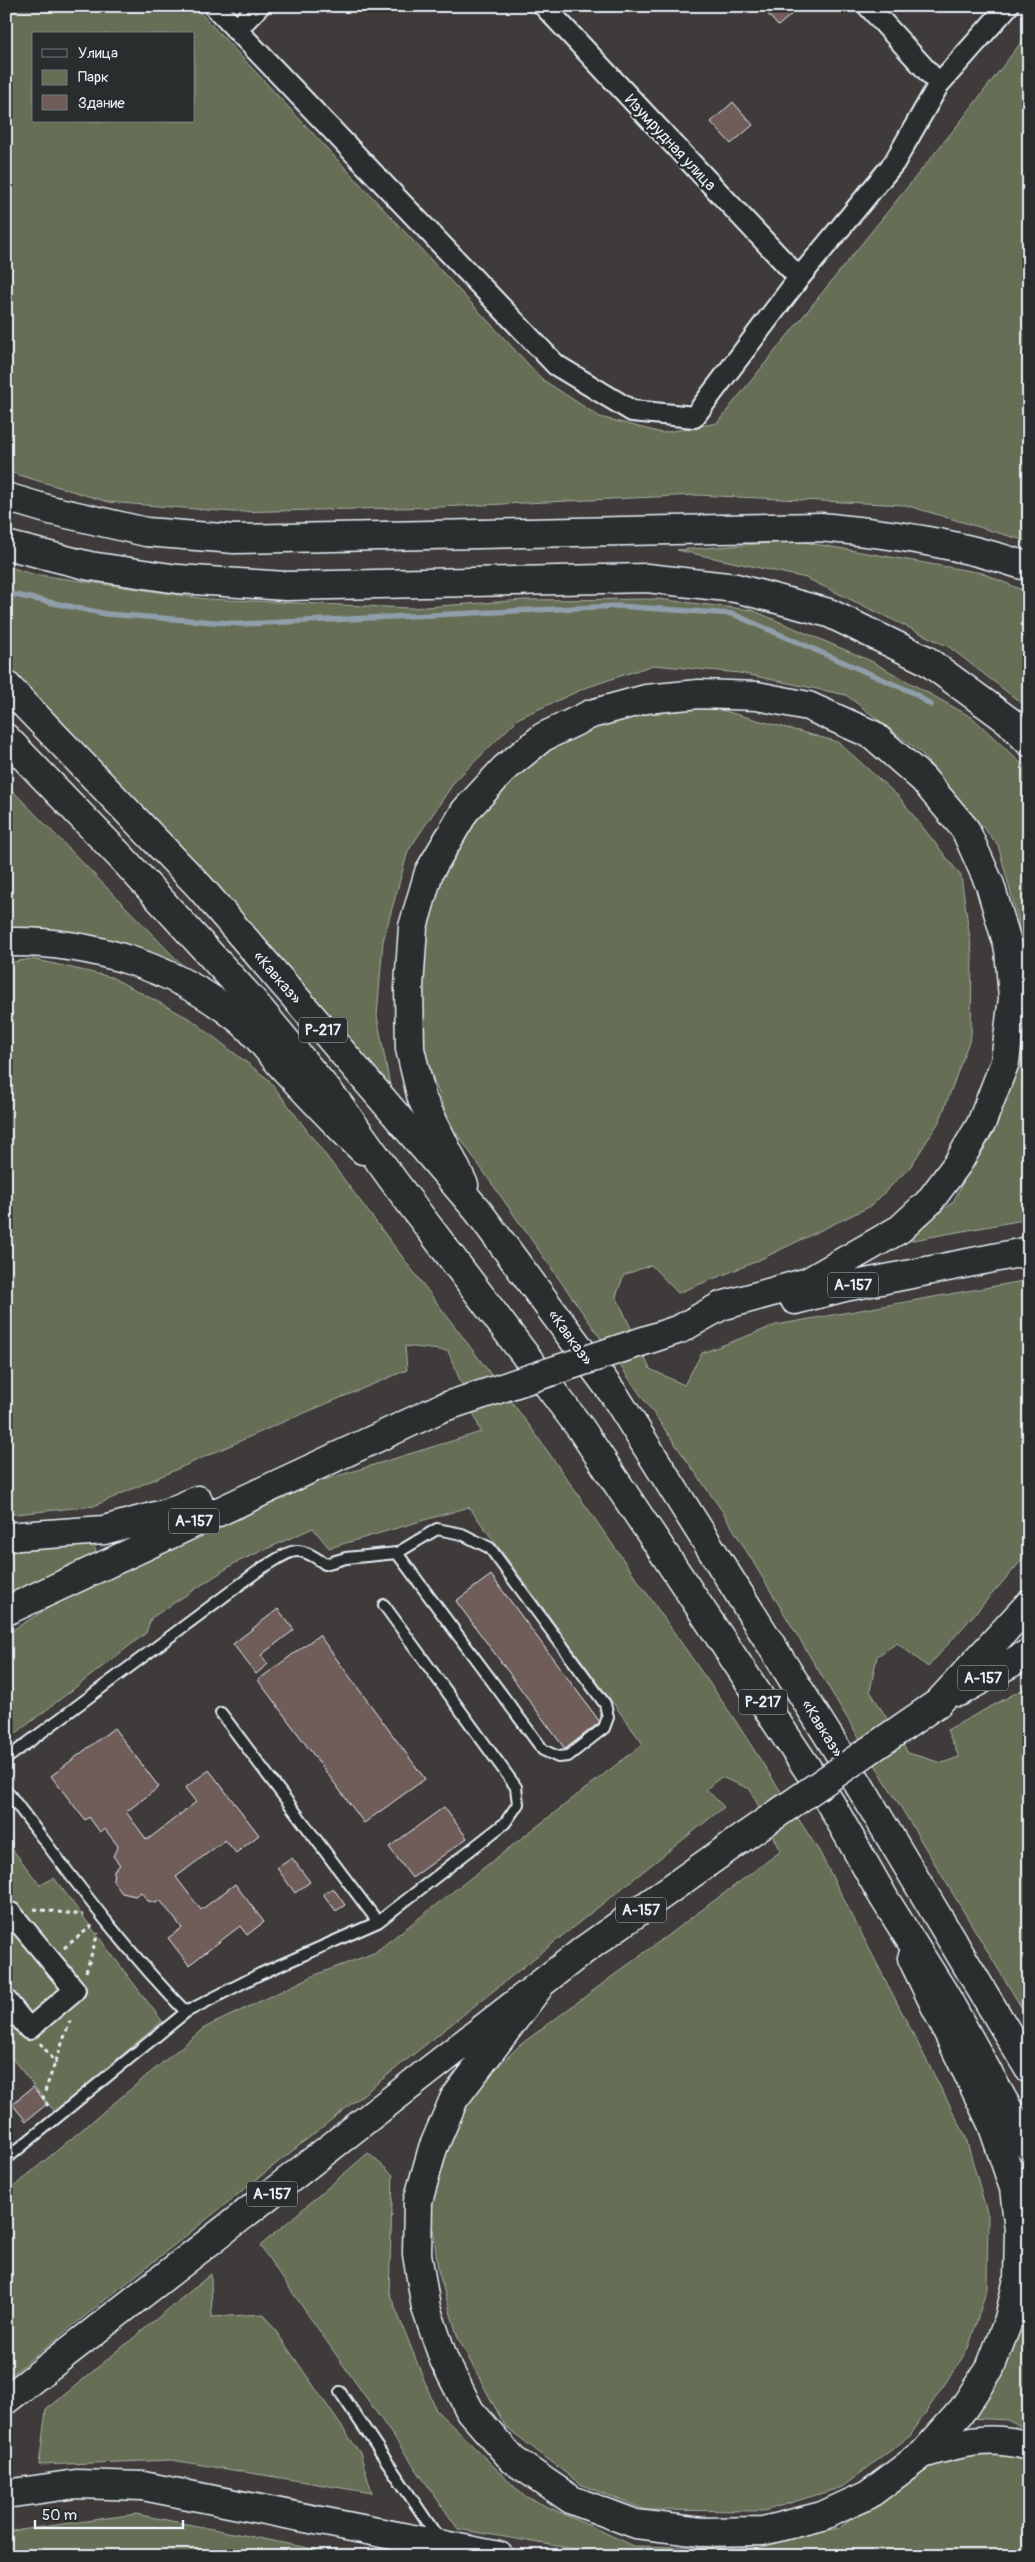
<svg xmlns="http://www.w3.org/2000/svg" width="1035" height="2562" font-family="Pangolin,sans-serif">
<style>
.green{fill:#666e54;stroke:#a7b0a6;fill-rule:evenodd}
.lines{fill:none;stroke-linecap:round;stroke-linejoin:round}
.stream{stroke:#8f9eaa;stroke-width:5.5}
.building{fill:#6f5d5a;stroke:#e8f1f8}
.lane-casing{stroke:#e8f1f8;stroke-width:14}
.street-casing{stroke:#e8f1f8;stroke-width:24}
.primary-casing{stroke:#e8f1f8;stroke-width:31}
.highway-casing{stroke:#e8f1f8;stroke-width:31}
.path{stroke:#e8f1f8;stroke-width:3;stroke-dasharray:4 4;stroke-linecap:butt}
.lane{stroke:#2a2d2e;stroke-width:10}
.street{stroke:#2a2d2e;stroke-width:20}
.primary{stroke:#2a2d2e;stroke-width:28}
.highway{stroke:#2a2d2e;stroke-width:28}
.primary-bridge-casing{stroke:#e8f1f8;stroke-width:31;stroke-linecap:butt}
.primary-bridge{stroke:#2a2d2e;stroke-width:28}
.labels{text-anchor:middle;stroke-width:5;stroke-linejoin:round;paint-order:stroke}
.shield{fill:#2a2d2e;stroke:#afb6bb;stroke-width:1}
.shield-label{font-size:15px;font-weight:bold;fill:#e8f1f8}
.street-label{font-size:16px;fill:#e8f1f8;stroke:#2a2d2e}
</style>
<rect width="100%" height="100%" fill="#3f3b3b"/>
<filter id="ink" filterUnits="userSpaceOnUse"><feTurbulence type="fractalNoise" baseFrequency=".02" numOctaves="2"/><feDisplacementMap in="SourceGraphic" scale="10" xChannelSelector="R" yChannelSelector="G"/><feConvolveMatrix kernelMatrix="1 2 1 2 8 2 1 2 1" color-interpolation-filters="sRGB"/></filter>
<g filter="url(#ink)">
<path class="green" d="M6,6h188l349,374 57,37 62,16 55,-10 247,-306 65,-85v510l-124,-37 -208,-10 -258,12 -206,5 -125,-10 -102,-31zM34,34h160v87h-160z
M798,541l184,32 47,20v116l-80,-62 -143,-69 -129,-28z
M6,566l26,8 175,25 203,9 115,-8 132,-1 95,11 119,51 102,57 56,53v448l-132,24 56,-41 38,-74 34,-101 -7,-107 -20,-75 -78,-93 -74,-57 -106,-22 -87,-8 -68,23 -66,30 -64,63 -47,70 -25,90 -6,75 13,70 -323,-359 -61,-59z
M706,706l132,36 61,55 62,79 11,77 -1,83 -31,84 -29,46 -40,40 -116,56 -77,31 -27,-28 -27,10 -8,21 34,73 34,16 18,-32 74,-28 253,-45v272l-101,115 -31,-24 -20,13 -7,35 38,62 34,10 17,-6 -12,-27 82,-44v334l-306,-508 -273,-388 -26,-71 -9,-95 19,-77 43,-74 64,-59 81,-31z
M6,784l184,189 -184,-43z
M33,959l78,18 81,43 77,60 263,349 199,285 88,137 146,284 23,81 -1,72 -19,61 -58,87 -68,51 -78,24 -118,-1 -66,-26 -75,-58 -47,-88 -20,-68 -7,-59 13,-54 25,-62 51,-50 261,-194 -31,-62 -29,-12 -15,12 18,18 -718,572v-186l198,-165 111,-53 59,-22 269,-209 -174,-237 -140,41 -16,-20 -78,35 -84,55 -5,15 -140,108v-107l86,-53 190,-88 199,-61 -33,-81 -43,-5 2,24 -124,52 -189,84 -88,9v-552z
M93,1545l4,8 -91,45v-46z
M6,1841l34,44 14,-7 108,143 -107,91 -49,-61z
M368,2153l25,22 -4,117 47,118 88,86 110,50 106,2 99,-20 85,-59 31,-14 35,-8 39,10v99h-414l-157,-27 -198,-283z
M1029,2266v165l-22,-11 -36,-2z
M211,2274l1,43 52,-3 96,139 12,40 -200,-33 -133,5 7,-55z
M136,2514l213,42h-343v-24z"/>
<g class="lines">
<path class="stream" d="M6,593l100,21 136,10 376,-18 115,8 181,79 17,12"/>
</g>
<path class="building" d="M761,6h38l1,1 -22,19z
M733,102l20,23 -22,19 -20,-22z
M491,1575l109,147 -35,27 -109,-148z
M278,1609l16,21 -33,25 7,9 -12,10 -23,-30z
M319,1635l106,144 -61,44 -106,-143z
M114,1728l45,59 -33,25 21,28 49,-38 -11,-14 24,-18 50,65 -23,18 -11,-13 -49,37 25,33 34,-26 29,38 -17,13 -7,-9 -51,39 -21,-27 14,-10 -22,-28 -4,3 -8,-2 -7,-9 -6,4 -13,-3 -9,-12 1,-11 6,-5 -7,-9 5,-10 -13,-17 -5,3 -11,-15 -4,3 -34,-44z
M444,1807l23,31 -55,40 -23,-31z
M292,1858l18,24 -15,11 -18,-25z
M333,1888l12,17 -9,6 -13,-17z
M33,2087l14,17 -21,17 -14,-17z"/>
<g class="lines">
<defs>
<path id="lane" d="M221,1713l157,209
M6,1759l256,-191c30,-17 33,-26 63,-4l21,-6 51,-5 40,-24 25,5 28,14 115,156 3,13 -4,11 -36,28 -10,1 -15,-7 -146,-197
M6,1790c58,76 113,154 180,222
M6,2159l180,-147 74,-38 118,-52 127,-99 13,-19 -2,-17 -132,-182
M340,2392l99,147"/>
<path id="street" d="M214,6l342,359 76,46 62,6 105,-139 95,-115 45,-79 69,-78
M544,6l255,272
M868,6l71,78
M236,30l23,-24
M6,1916l5,-3 64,77 -46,39 -23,-29"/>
<path id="primary" d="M6,497l44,13 96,22 88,7 586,-12c73,7 138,16 209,40
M6,545l84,21 88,13 108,7 361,-8 89,10 93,25 97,47 83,61 20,21
M6,942c84,-2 169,25 234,78 15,12 28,30 41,45 27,29 53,57 82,85
M464,1185l-42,-86 -12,-50 -1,-62 4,-60 16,-55 36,-61 40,-43 38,-31 48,-23 55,-15 53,-5 58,2 51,10 65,29 50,44 42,50 25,56 19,64 4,49 -8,64 -24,62 -23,39 -29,39 -29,27 -92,53 -87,24 -41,23
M795,1300l50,-13 184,-36
M6,1537l98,-7 63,-17 31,-13
M6,1611l435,-203
M959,1692l70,-39
M938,1703l91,-99
M539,1987l-85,112 -21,49 -15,53 -1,53 9,54 18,52 26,51 43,49 59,40 64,24 66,8 61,-1 59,-15 46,-21 55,-41 40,-45 27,-41 19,-49 9,-40 1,-49 -5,-42 -22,-64 -80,-166
M6,2400l578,-450 161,-114
M923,2454c38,-12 67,-19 106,-8
M6,2494l70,-10 67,2 356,70"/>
<path id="highway" d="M6,685l193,201 114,132 165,193 137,185 241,384 173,289
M6,738l116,120 130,142 85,102 56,78 188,249 248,372 55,97 61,97 84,152"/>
</defs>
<use href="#lane" class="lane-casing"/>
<use href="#street" class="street-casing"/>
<use href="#primary" class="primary-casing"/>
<use href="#highway" class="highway-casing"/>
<path class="path" d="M34,1909l49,6
M64,1948l29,-23
M86,1972l12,-39
M40,2043l16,20
M48,2106l-5,-9 27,-76"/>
<use href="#lane" class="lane"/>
<use href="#street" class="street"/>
<use href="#primary" class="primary"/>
<use href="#highway" class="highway"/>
<defs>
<path id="primary-bridge" d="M441,1408l239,-79
M745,1836l193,-133"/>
</defs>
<use href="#primary-bridge" class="primary-bridge-casing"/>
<use href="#primary-bridge" class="primary-bridge"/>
</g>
</g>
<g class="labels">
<g class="shield">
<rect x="299" y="1017.5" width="48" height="25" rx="4"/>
<rect x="828" y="1272.5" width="50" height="25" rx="4"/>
<rect x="169" y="1508.5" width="50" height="25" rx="4"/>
<rect x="958" y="1665.5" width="50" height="25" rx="4"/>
<rect x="739" y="1689.5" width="48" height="25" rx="4"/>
<rect x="616" y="1897.5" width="50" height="25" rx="4"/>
<rect x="247" y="2181.5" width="50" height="25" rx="4"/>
</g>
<g class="shield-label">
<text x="323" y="1035">Р-217</text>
<text x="853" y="1290">А-157</text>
<text x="194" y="1526">А-157</text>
<text x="983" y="1683">А-157</text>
<text x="763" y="1707">Р-217</text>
<text x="641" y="1915">А-157</text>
<text x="272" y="2199">А-157</text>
</g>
<g class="street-label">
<text transform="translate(671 142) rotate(47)" y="6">Изумрудная улица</text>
<text transform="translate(278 977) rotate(49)" y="6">«Кавказ»</text>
<text transform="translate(571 1337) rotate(54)" y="6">«Кавказ»</text>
<text transform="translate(823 1728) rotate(58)" y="6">«Кавказ»</text>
</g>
</g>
<rect width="1035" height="2562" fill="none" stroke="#2a2d2e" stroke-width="25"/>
<rect x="12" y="12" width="1010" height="2537" fill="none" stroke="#e8f1f8" stroke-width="2" filter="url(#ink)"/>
<rect x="32" y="32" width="162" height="90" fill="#2a2d2e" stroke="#767b7f"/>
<rect x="42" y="49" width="25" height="8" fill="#2a2d2e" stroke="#767b7f"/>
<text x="78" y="58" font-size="15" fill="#e8f1f8">Улица</text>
<rect x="42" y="70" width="25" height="15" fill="#666e54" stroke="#767b7f"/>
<text x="78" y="82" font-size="15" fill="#e8f1f8">Парк</text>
<rect x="42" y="95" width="25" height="15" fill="#6f5d5a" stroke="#767b7f"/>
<text x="78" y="108" font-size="15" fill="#e8f1f8">Здание</text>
<path d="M35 2520v8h148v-8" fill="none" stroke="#e8f1f8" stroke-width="2.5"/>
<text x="42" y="2520" font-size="15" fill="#e8f1f8" stroke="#2a2d2e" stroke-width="4" paint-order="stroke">50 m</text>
</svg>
